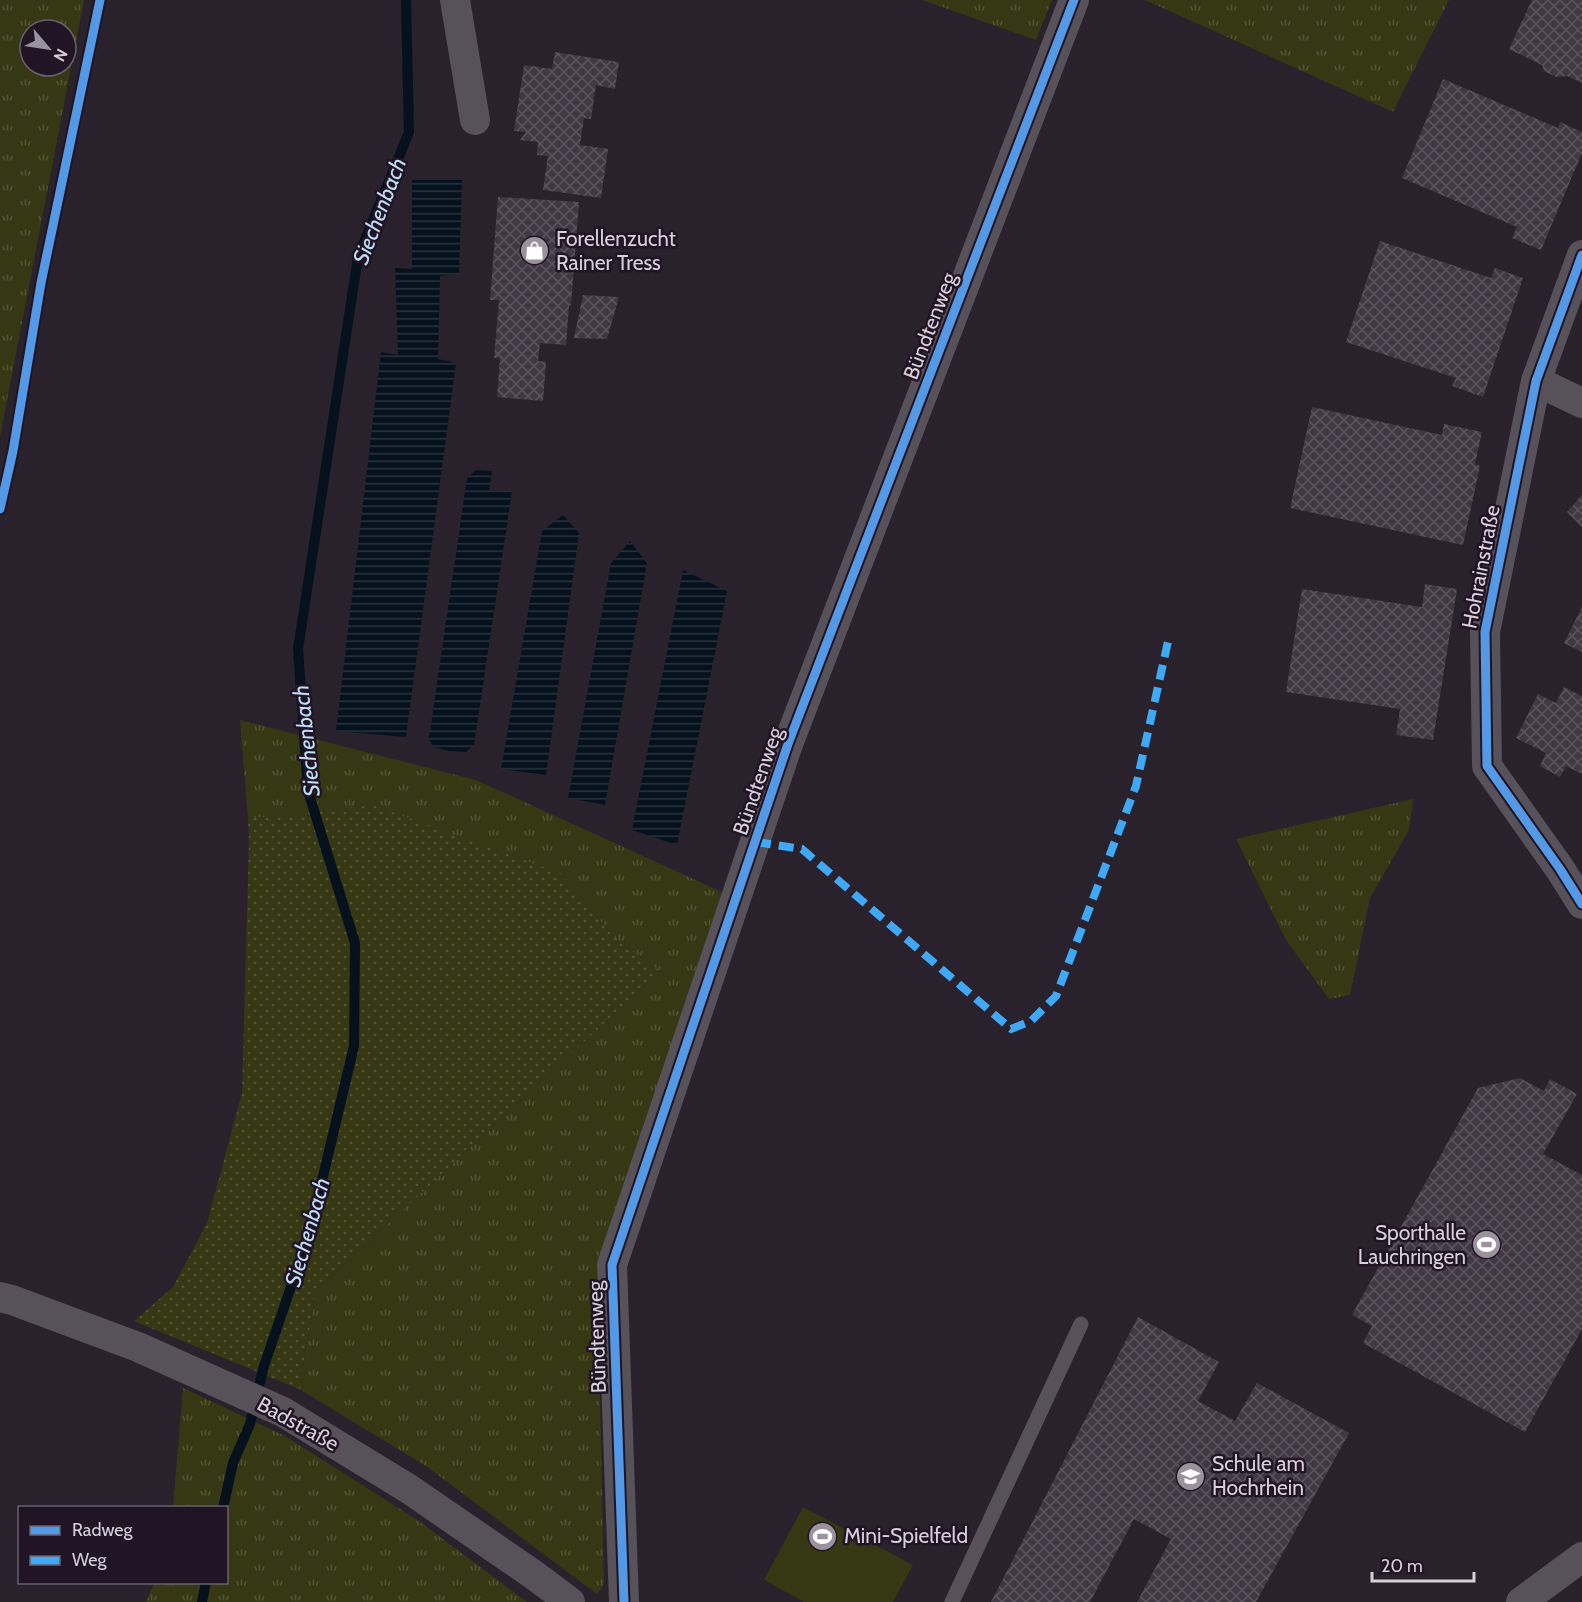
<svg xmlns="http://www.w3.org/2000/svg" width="1582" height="1602" font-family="Cabin,sans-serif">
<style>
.grass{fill:url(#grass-tufts);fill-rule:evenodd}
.garden{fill:url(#garden-dots)}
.pitch{fill:#353812}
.water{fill:url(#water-rules)}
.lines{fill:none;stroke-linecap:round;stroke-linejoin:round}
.stream{stroke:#05121e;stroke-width:10}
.building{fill:url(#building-cross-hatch)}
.lane{stroke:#575159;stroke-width:15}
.street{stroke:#575159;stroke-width:30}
.quiet{stroke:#3fa9f5;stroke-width:8;stroke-dasharray:15 8;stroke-linecap:butt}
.cycleway-casing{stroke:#211425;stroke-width:13}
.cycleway{stroke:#5399e6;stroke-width:9}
.labels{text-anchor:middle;stroke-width:5;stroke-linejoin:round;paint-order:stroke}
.poi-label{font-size:21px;fill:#d8cfdb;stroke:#211425;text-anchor:start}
.street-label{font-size:21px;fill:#d8cfdb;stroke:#211425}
.water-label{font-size:22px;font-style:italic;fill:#bee0f7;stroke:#211425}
</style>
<defs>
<pattern id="grass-tufts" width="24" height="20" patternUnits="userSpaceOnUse" patternTransform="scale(1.5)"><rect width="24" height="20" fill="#353812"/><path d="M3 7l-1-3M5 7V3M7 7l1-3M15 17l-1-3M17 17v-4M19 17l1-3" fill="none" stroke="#525434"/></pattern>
<pattern id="garden-dots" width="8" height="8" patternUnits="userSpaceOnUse" patternTransform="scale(1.5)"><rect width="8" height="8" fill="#353812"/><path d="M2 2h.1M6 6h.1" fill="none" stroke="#525434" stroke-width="1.8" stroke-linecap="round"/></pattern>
<pattern id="water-rules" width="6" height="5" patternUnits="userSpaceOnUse" patternTransform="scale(1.5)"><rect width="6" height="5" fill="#05121e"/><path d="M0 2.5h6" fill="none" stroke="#29333e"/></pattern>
<pattern id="building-cross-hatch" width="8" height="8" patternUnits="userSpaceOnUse" patternTransform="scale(1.5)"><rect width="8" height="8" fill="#413845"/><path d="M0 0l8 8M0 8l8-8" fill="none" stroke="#5c545f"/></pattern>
</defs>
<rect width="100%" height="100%" fill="#29212b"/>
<path class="grass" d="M0,0h84l-84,437zM30,30h36v36h-36z
M922,0h130l-16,40z
M1145,0h304l-56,112z
M240,720l236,60 248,113 -127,377 7,314 -7,10 -171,-128 -127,-77 17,-98 344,-320 -44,-31 -54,-66 -286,-57 -28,1z
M1413,799l-4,31 -39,68 -20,97 -21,4 -43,-59 -50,-101z
M183,1388l102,48 134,85 108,81h-381l8,-19 72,-1v-74l-53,-1z"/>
<path class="garden" d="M373,805l189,69 54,66 44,31 -344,320 -17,98 -165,-68 39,-34 34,-64 35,-130 7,-253 -1,-22 28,-1z"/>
<path class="pitch" d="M803,1507l110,58 -20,37h-89l-40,-22z"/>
<path class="water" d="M412,180h50l-3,94 -19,2 -2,83 18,4 -50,374 -70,-6 45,-379 17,3 -3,-87 17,1z
M476,470l16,1 -3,20h23l-38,254 -8,7 -17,-1 -16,-4 -4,-9 38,-260z
M563,515l16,18 -33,242 -45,-6 41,-238z
M630,541l17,22 -42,242 -37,-7 43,-235z
M683,570l44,21 -50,254 -45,-15z"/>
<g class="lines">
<path class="stream" d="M223,1508l10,-45 17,-39 14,-58 46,-135 44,-185 1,-103 -47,-152 -10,-142 60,-392 51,-125 -3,-132
M202,1602l4,-20"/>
</g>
<path class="building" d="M1532,0h50v83l-15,-7 -11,1 -12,-6 -2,-6 -33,-16z
M555,52l64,10 -4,27 -19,-4 -5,34 -7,-1 -4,27 28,4 -7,49 -58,-8 5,-34 -11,-1 1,-13 -18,-2 6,-8 -12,-1 10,-66 28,4z
M1443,79l115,49 2,-6 22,10v21l-41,97 -29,-12 5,-11 -115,-49z
M498,197l81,5 -8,103 -2,1 -3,39 -26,-2 -2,18 8,1 -3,39 -46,-4 3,-39h-6l5,-58h-9z
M1380,241l111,37 4,-10 28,10 -40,119 -31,-11 4,-8 -110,-36z
M583,295l36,2 -12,42 -33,-1z
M1312,407l130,28 2,-11 38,8 -7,32 5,2 -17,79 -173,-37z
M1582,495v32l-15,-15z
M1425,584l32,5 -24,151 -37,-5 4,-26 -114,-17 16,-103 120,18z
M1582,607v45l-18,-9z
M1564,687l18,9v78l-16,-8 -6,11 -20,-11 6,-13 -30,-15 22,-44 18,9z
M1520,1078l24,13 6,-12 27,15 -34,60 39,21v154l-57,103 -162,-89 9,-17 -20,-11 126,-227z
M1138,1317l81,45 -21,39 37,20 22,-38 92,50 -93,169h-119l34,-63 -37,-20 -44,83h-99z"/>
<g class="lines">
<path class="lane" d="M952,1602l129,-278"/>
<path class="street" d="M455,0l20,120
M1582,255l-46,126 -51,251 2,134 73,103 22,35
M1536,381l46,22
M0,1297l12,3 126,47 145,65 126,77 125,86 36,27
M624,1602l-12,-337 176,-521 286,-744
M1521,1602l61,-45"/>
<path class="quiet" d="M756,842l46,7 209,180 20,-8 25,-25 80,-210 33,-149"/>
<defs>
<path id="cycleway" d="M1582,255l-46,126 -51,251 2,134 73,103 22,35
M0,509l13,-58 28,-168 59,-283
M624,1602l-12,-337 176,-521 286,-744"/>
</defs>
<use href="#cycleway" class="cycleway-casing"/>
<use href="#cycleway" class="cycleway"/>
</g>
<defs>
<symbol id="shop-disc" viewBox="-11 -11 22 22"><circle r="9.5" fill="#9b929d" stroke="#211425"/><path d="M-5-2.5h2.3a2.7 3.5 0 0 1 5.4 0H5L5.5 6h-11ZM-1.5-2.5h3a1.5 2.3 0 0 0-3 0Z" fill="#fff"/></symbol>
<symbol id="stadium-disc" viewBox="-11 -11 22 22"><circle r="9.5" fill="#9b929d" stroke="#211425"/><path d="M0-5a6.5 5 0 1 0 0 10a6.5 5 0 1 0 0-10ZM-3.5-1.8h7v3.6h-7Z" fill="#fff"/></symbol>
<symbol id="school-disc" viewBox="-11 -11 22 22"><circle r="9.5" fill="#9b929d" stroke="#211425"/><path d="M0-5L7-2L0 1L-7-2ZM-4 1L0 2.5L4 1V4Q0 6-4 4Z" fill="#fff"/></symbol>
</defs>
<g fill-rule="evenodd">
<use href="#shop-disc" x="518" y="234" width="33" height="33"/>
<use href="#stadium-disc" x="1470" y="1228" width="33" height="33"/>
<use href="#school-disc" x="1174" y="1460" width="33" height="33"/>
<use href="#stadium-disc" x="806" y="1520" width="33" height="33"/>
</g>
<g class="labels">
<g class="poi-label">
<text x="556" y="246">Forellenzucht<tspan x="556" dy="24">Rainer Tress</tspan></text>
<text x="1466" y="1240" text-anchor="end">Sporthalle<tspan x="1466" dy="24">Lauchringen</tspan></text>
<text x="1212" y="1471">Schule am<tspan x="1212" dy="24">Hochrhein</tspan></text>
<text x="844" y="1543">Mini-Spielfeld</text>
</g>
<g class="street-label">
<text transform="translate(930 326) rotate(-69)" y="7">Bündtenweg</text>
<text transform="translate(1481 567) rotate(-79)" y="7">Hohrainstraße</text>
<text transform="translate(758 781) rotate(-71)" y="7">Bündtenweg</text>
<text transform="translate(597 1337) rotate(-92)" y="7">Bündtenweg</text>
<text transform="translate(298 1424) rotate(29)" y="7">Badstraße</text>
</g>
<g class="water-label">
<text transform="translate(379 211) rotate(-69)" y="8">Siechenbach</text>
<text transform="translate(306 741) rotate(-96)" y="8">Siechenbach</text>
<text transform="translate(307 1232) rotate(-74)" y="8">Siechenbach</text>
</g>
</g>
<rect x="18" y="1506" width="210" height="78" fill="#211425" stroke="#6a5f6e" stroke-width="1.5"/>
<rect x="30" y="1526" width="30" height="9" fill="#5399e6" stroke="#6a5f6e" stroke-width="1.5"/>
<text x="72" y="1536" font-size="18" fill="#d8cfdb">Radweg</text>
<rect x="30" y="1556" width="30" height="9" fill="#3fa9f5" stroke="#6a5f6e" stroke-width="1.5"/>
<text x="72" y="1566" font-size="18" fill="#d8cfdb">Weg</text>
<g transform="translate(48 48) rotate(119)"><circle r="28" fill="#211425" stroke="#6a5f6e" stroke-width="1.5"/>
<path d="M0-4.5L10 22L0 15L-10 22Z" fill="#9b929d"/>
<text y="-9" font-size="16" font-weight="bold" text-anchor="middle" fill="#d8cfdb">N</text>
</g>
<path d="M1372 1572v9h102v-9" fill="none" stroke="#d8cfdb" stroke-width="3"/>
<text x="1381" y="1572" font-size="18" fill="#d8cfdb" stroke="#211425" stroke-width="4.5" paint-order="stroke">20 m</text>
</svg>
